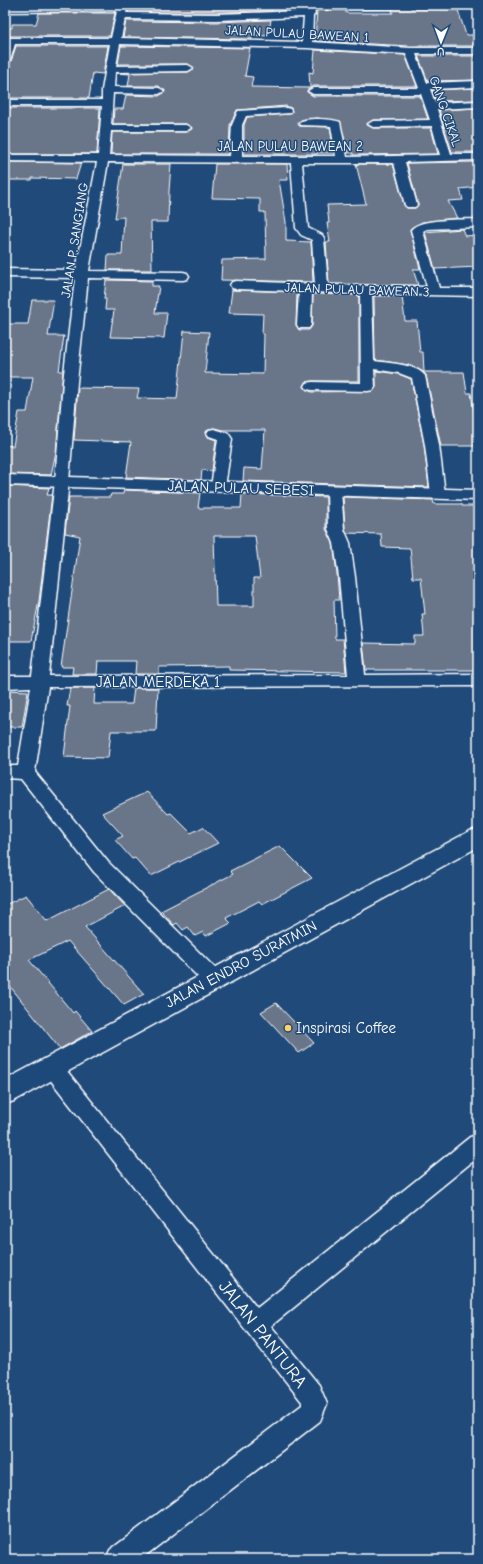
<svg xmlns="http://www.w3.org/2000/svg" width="483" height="1564" font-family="'Comic Neue',sans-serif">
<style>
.building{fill:#697489;stroke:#fff;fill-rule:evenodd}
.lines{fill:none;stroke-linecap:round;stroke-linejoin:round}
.street-casing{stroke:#fff;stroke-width:3}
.secondary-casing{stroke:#fff;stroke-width:3}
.street{fill:#1f4a7a;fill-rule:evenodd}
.secondary{fill:#1f4a7a;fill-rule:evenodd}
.poi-dot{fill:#ffd166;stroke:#1f4a7a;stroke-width:1.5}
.labels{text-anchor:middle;stroke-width:3;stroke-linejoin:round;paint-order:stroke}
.far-street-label{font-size:13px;fill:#fff;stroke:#1f4a7a}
.street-label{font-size:15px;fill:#fff;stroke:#1f4a7a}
.poi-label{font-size:15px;fill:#fff;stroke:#1f4a7a;text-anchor:start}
.near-street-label{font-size:18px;fill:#fff;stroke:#1f4a7a}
</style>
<rect width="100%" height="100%" fill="#1f4a7a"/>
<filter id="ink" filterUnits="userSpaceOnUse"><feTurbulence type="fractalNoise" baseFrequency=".025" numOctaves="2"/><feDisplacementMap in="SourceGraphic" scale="8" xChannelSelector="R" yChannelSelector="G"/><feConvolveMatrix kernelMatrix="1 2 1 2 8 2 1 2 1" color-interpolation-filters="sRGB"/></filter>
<g filter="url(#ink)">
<path class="building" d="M129,5h144l-1,6 -56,1h-88z
M411,9l47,1 8,25h7l1,11h-64l-95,-5 2,-31h29v3h47l-1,-3h19z
M39,13h76l-5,23h-105v-8h7v-4h24z
M271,20l-3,16 -16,-1v4l-129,-2 3,-16 90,1z
M16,46h92l-5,28 -10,-1 -4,25h-84v-33l6,-4z
M121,46l129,2 -5,28 8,1 -2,10 58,1 -2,4 6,4h107l8,23 -55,1 -6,5 6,3h58l7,26 -85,1v-2h-5l-8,-32 -22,-3 -17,2 -3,4 2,2 30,1 4,26h-17v1h-73v-29l3,-8 43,-3 2,-2 -1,-4 -5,-2 -49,4 -7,15 -1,29h-118l1,-22h74l6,-3 -6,-5h-73l1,-15h9l3,-14 33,1 6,-4 -6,-6h-31l2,-12 -14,-1 72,-1 6,-3 -6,-5h-70z
M315,50l90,5 12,31h-104l-3,2 -1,-16 4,1z
M418,56h57l3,24 -50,1z
M478,88v12l-42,1 -4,-11z
M5,108h95l-3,46h-92z
M478,108v44h-26l-13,-42z
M5,162l76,1 -5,16 -44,-1v2h-27z
M478,162v25l-18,2 3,11 -15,1 9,17 -35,4 -12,7 10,40h-7l5,16 -89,-1 -3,-42h4l-3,-19h2l-2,-18 39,-1 -10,-40h37l11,41 3,3h8l3,-3 -11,-42z
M123,164h48l-2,27 -1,31h-17l1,48h-45l1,-15h14l2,-38 -9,1z
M215,164h72l1,16h-9l7,42v19l25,1 2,40 -92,-2 1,-20 44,-1 -1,-47h-5v-13l-48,-1z
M462,229l3,7 13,-1v32l-43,2 -10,-37z
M106,280l46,1v5h7l-4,27h12l-3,25 -54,-1 4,-27h-9l1,-11h-2z
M232,290l65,2 -1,33 3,5h10l3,-4 1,-32 46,1v86h-47l-6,1 -2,5 3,3 5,2 61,-1 3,-4v-16l23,3 12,5 13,66 5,42 -186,-6 1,-13 18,1 3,-39h-43l-8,-2 -6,1 -2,3 2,5 8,3 -4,31 -10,-1 -1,10 -75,-3 5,-35 -57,-2 4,-52 61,1 -2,9 40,1 7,-68 25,1 -4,41 58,1 1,-40h-2l1,-20 -34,-1z
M374,296h28l3,25h12l3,31h3l1,20h40l3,21h4l4,24h2l1,29h-37l-15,-71 -4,-4 -13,-6 -34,-5z
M32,300h22l-6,36h16l-5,35h4l-7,81 -5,23 -46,-1v-29l8,1 6,-34h8l6,-35h-28v-53h23z
M5,486l44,2 -2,7h5l-13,106 -8,40h-26z
M124,490l76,3 -2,15h43l1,-14 84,3v32l7,14 4,31 2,26h-5l1,39h8l3,33 -117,-2v-4l-70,1v7h-24l1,-13h-38l-1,13h-25l1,-7h-12l19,-131 -15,-3 4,-36h41l1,-3h12zM214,536h41l5,42h-6v28h-38z
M343,497l90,3 1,4h28v2h16v164h-112l-3,-27 52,1v-8h9l-2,-22h3l-4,-36h-8l-3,-30 -28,-1 -1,-13 -34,-1 -2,-4z
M70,688h25l-1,16h38l2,-16h24l-2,43h-45l-3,27 -44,-1 6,-51h-3z
M5,690l23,1 -6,36h-17z
M147,792l21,22 3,-1 20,20 12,-6 15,16 -67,33 -16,-18 -3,1 -17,-19 8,-4 -21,-23z
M280,846l32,32 -50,26 -3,-3 -33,17 5,5 -25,13 -3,-4 -8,4 -7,-9 -5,3 -6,-7 -3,2 -13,-14 72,-37 -3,-3z
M109,889l16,17 -40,21 59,67 -20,11 -56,-64 -39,19 44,53 2,-2 17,20 -32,18 -55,-69v-75l21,-10 21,26z
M276,1003l38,40 -15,10 -38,-41z"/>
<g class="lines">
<defs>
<path id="street" d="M128,5l-2,8 90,1 88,-3v-6h93l-5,3 -78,1 1,5 -2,2 -1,26 98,6h68v6h-62l11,29 51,-2v6l-48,2 5,14 43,-2v6l-41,2 14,45h27v6l-73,2 12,43 -2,2h-8l-2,-2 -11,-42h-92l6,65 14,7 2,3 4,47 99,2 -16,-57c8,-12 52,-10 67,-11v8l-51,2 -4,2 16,57h39v8l-106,-2 2,67c13,2 43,3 51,15l14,69 6,49 -2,3 -5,1 -5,-1 -2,-3 -6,-49 -13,-67 -13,-5 -25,-4 1,18 -2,3 -5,1 -56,-1 -5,-1 -2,-3 2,-3 5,-1 49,1 -1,-89 -48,-2 -1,33 -2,3h-10l-2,-3 2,-34 -63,-2 -4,-1 -2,-3 2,-3 4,-1 79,3 -3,-44 -11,-5 -5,-7 -5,-65 -183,-1 -19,109 94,1 4,1 2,3 -2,3 -4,1 -95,-2 -11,104 -8,99 -20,195 299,-1 -9,-98 -5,-34 -6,-14 -1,-38 2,-3 5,-1 5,1 2,3 3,38 6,14 5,34 10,98 113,-1v12l-430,1 -13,85 73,90 112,111 3,6 -3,6 -7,2 -7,-2 -112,-113 -73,-93 -16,-1v-12h13l13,-79 -26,1v-12h27l23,-195 8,-99 12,-104 -70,-1v-8l71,1 21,-108 -92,-1v-6h93l4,-49h-97v-6h97v-10l8,-46h-95l-5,17 -5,3v-26h106l6,-27 -112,1v-6zM304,17l-2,25 -181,-4 4,-19 91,1zM120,44l187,4 99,6 13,34h-106l-5,3 5,3h108l9,26 -57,1 -5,3 5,3 59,-1 8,29 -93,2 -7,-35c-8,-3 -36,-5 -41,1l1,2 31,1 5,30h-94v-31l4,-9 44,-3 1,-2 -1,-2 -4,-1 -48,3 -6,14 -2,31 -121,-1 2,-24h75l5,-3 -5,-3h-75l2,-32 46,1 5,-3 -5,-3 -45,-1 1,-15 73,-1 5,-3 -5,-3 -72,1z
M214,429l14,4 4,6 -7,48 -2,3 -5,1 -5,-1 -2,-3 7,-48 -9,-3 -2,-3 2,-3z
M52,1058l7,3 198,247 213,-171 8,-2v22l-207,169 48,59 8,19 -7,17 -179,138h-35l4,-9 192,-145v-3l-257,-329 -4,-6 4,-6z"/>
<path id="secondary" d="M5,475l473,15v10l-473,-15z
M478,829v18l-464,254 -9,3v-24l465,-249z"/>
</defs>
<use href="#street" class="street-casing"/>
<use href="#secondary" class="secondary-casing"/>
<use href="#street" class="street"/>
<use href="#secondary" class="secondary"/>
</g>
</g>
<circle class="poi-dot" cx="288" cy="1028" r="4"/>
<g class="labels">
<g class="far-street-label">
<text transform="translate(297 33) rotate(3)" y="5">JALAN PULAU BAWEAN 1</text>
<text transform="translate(446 111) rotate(71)" y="5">GANG CIKAL</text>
<text x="290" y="151">JALAN PULAU BAWEAN 2</text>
<text transform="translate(74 240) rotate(-81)" y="5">JALAN P. SANGIANG</text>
<text transform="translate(357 289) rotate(2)" y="5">JALAN PULAU BAWEAN 3</text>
</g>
<g class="street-label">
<text transform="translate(241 488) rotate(2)" y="5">JALAN PULAU SEBESI</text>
<text x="158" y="687">JALAN MERDEKA 1</text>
<text transform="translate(241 964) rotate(-28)" y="5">JALAN ENDRO SURATMIN</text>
</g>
<g class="poi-label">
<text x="296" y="1033">Inspirasi Coffee</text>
</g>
<g class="near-street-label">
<text transform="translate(263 1334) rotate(52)" y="6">JALAN PANTURA</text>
</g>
</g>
<rect width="483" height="1564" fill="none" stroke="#1f4a7a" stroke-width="20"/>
<rect x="10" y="10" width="463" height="1544" fill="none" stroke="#fff" stroke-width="1.5" filter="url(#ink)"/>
<g transform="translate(441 42) rotate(181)" stroke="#1f4a7a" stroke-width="3" paint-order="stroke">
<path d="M0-3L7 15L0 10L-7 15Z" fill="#ffffff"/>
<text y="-6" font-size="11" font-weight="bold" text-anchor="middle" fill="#ffffff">U</text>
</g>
</svg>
